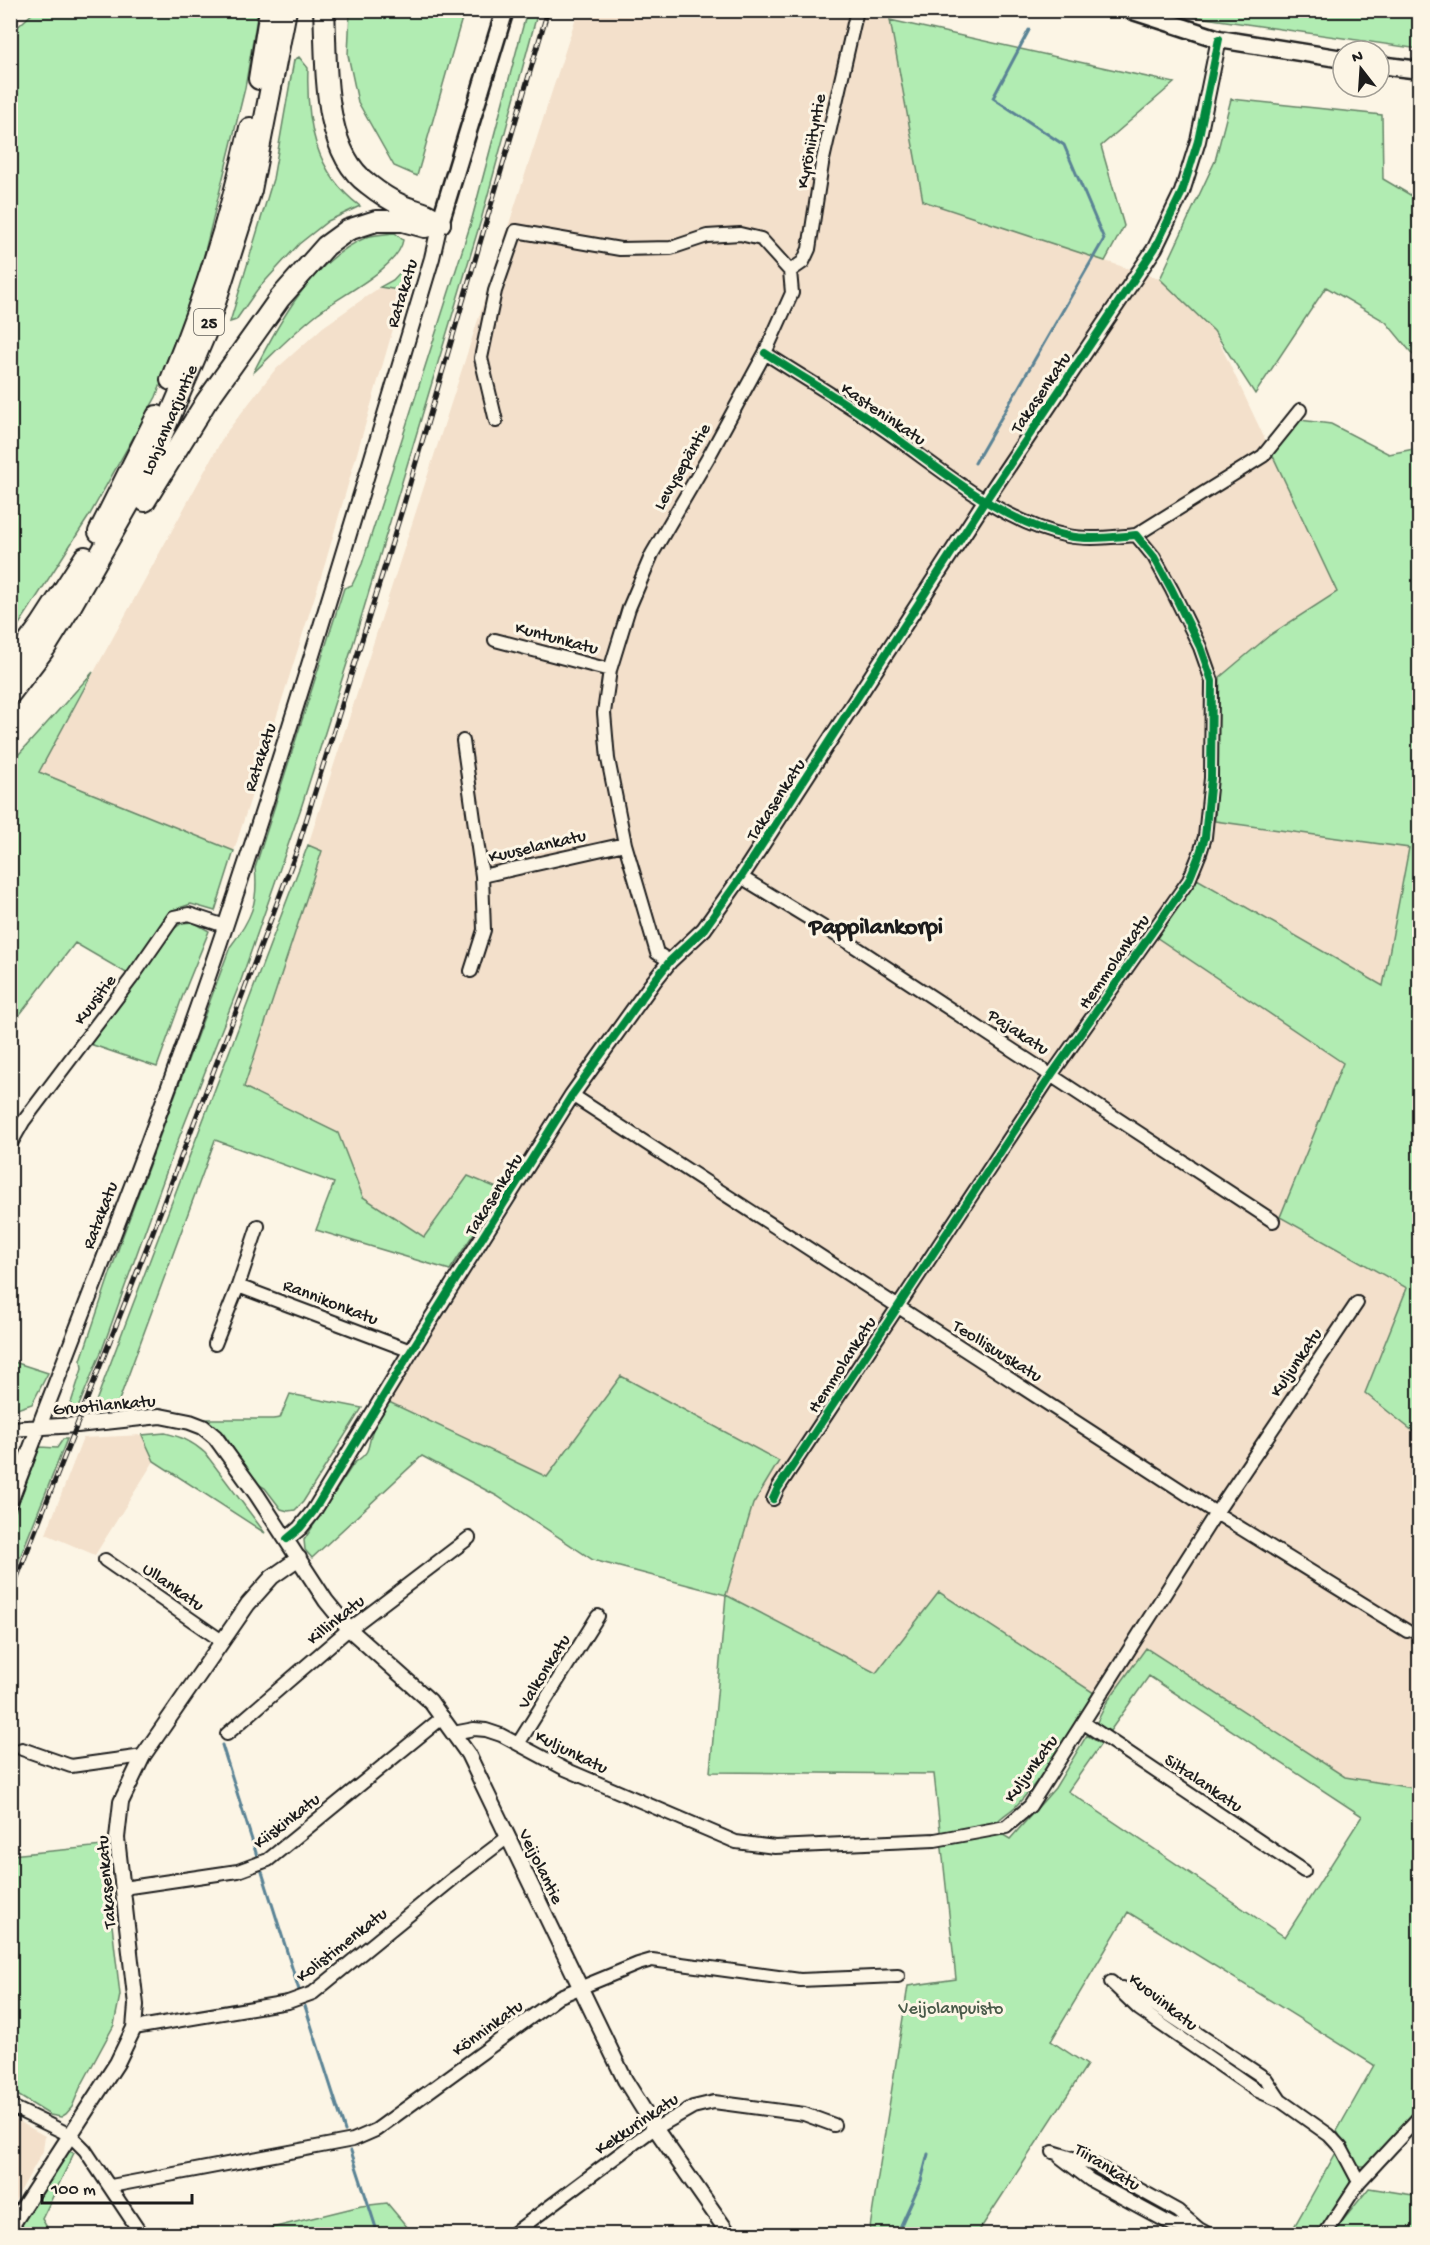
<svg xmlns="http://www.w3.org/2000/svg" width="1430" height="2245" font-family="'Gochi Hand',sans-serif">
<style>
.built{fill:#f3e0cb}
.green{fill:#b1ecb2;stroke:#668467;stroke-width:1.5}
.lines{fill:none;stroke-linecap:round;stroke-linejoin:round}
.stream{stroke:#5a8395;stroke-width:3}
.minor-casing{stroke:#1c1c1c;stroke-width:16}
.tertiary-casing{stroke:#1c1c1c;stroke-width:18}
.secondary-casing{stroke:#1c1c1c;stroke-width:21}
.trunk-casing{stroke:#1c1c1c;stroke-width:24}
.minor{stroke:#fcf5e5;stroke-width:12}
.tertiary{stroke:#fcf5e5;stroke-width:14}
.secondary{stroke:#fcf5e5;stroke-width:16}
.trunk{stroke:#fcf5e5;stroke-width:20}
.rail-casing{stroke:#1c1c1c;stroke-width:5}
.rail{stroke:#fcf5e5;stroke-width:3;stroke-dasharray:9;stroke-linecap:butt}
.cycleway-casing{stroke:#fcf5e5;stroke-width:11}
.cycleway{stroke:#00873e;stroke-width:8}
.labels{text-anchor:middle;stroke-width:6;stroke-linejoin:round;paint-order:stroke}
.shield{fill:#fcf5e5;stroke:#5f5d58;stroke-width:1.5}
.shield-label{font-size:16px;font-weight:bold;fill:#1c1c1c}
.street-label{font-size:18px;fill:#1c1c1c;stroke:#fcf5e5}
.park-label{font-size:18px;fill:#495a49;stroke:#fcf5e5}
.district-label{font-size:24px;font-weight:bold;fill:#1c1c1c;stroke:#fcf5e5}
</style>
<rect width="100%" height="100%" fill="#fcf5e5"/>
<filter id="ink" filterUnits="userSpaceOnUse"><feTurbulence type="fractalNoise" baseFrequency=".0167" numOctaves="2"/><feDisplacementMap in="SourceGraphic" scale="12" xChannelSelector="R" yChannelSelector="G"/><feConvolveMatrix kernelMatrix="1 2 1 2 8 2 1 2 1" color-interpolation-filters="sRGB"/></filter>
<g filter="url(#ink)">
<path class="built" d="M853,10l37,10 33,181 237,78 54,52 123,261 -67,43 -29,191 58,6 110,16 -26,138 -186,-106 -41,57 187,126 -63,154 127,71 -42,105 54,43v353l-74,-12 -198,-129 -40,54 -168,-110 -63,81 -150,-79 27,-90 25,-43 -157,-85 -74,101 -158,-75 130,-205 -51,-21 -43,61 -62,-40 -25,-64 -94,-46 78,-235 -14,-7 270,-834z
M380,287l24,4 -79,273 -91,287 -195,-79 186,-338 49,-63 49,-44z
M142,1435l12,26 -59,94 -49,-21 37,-96z
M11,2117l34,19 -2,15 -32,57z"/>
<path class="green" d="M35,11h223l-13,77 -52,212 -37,97 -67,119 -78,121v-604z
M350,11h114l-47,165 -23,-10 -36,-64 -10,-47z
M527,11h11l-57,209 -130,431 -50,157 -61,175 -65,165 -73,202 -27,65 -4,-2 -2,-4 13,-40 -1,-9 41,-122 108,-291c21,-27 29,-45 25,-79l89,-280 8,-3 10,-21 108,-338z
M1174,11h245v38l-228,-33z
M890,20l284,63 -73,63 23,80 -19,35 -182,-60z
M299,57l9,11c-2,53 7,105 52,138l-32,15 -29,23 -42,46 -21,30 -6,2 43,-143 21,-119z
M1231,99l151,16 1,64 36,21v162l-33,-40 -60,-35 -71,107 -41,-63 -54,-52 55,-118z
M395,233l8,7c-4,28 -64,56 -85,73 -23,18 -44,40 -65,60 26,-51 59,-113 114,-136 8,-3 19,-3 28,-4z
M409,263l-5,28 -24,-4 13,-7z
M1300,420l31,4 58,30 30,-6v988l-54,-43 42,-105 -127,-71 63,-154 -187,-126 41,-58 186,107 26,-138 -194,-27 5,-144 50,-42 67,-43 -65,-138z
M93,672l-54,100 195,79 -19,60 -24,-7 -21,7 -42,63 -53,-31 -64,83 -1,-262z
M308,845l14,6 -78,236 94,46 25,64 61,40 44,-61 34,14 -52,80 -134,-40 18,-47 -119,-43 -101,274 -24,3z
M193,922l16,9 -26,64 -26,72 -67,-23 81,-113 11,-8z
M11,1361l37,12 -16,31 -21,7z
M621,1376l158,85 -26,43 -27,91 150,78 63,-81 155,101c-24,39 -47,80 -78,113 -8,8 -19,12 -23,23l17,10 45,-51 32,-53 14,9 -33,47 217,146 77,-121 -213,-140 -39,55 -14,-7 11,-22 39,-54 199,129 74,12v318l-53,59h-9l-20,-35 37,-66 -246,-153 -77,129 36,24 -110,169h-108l39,-248 48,-7 -22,-205 -224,-2 16,-177 -133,-35 -96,-64 -75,-40 -110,102 -7,-8 -1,-10 50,-77c17,-11 13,-14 18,-31 3,-11 12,-21 17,-30l158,75z
M290,1394l72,14 -59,94 -8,8 -7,1 -7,-2 -16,-21 -9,-5 -33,-50 -20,-14h70l7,-1z
M165,1433c17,4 28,9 40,20l60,80 -111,-72 -12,-26z
M63,1439h4l-56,141v-57l29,-76 17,1z
M103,1846l17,149 -6,30 -34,63 -8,19 -6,7 -5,3 -11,-2 -39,-24v-236z
M69,2151l5,2 -32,66 9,15h-37l49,-78z
M1337,2151l13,22v13l-32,48h-28z
M1369,2188l50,8v38h-87z
M387,2203l26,31h-166l114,-28z"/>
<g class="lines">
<path class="stream" d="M975,463l129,-224 -40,-94 -71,-47 36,-68
M222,1745l35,111
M262,1872l37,118
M305,2006l40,125
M351,2151l27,83
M897,2234l24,-53 7,-27"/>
<defs>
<path id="minor" d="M790,271l13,-9 6,-13 13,-85 35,-154
M765,353c37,24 75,46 111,71 59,39 121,98 192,112 21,4 46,1 68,-1l18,22 18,33 28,57 12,34 -1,97 -6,59 -5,16 -11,27 -137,194 -274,414 -5,11
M496,421l-15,-63 14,-67 21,-60 104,18 51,-1 36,-12 33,-2 21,5 29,32 2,22 -27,60 -57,105 -56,96 -23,54 -19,62 -6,43 4,46 17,85 32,109 13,8
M1136,535l127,-79 37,-46
M495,640l115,30
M463,741l19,135
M741,877l110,67 422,277
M471,971l13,-41 -2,-54 143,-32
M572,1095l644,418 191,118
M10,1145l13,-23 108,-143 43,-62 15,-3 36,12
M238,1286l173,65
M215,1344l23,-58 20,-60
M105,1560l117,81
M1084,1723l220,148
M453,1733l21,-4 12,1 15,5 64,34 171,73 39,5 160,-7 71,-13 24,-21 186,-293 141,-210
M227,1734l116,-100 126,-96
M518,1744l80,-128
M22,1749l49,17 72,-10
M123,1888l115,-17 30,-11 175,-143
M1111,1982l28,27 117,81 25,11 48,34 12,13 18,34
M1122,1988l25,12 119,79 14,21
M134,2028l154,-26 25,-9 141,-115 54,-41
M10,2106l60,29 15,15 56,84
M1053,2152l42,13 83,46 21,18 9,5
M1060,2157l30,23 83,45 24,4
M111,2186l242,-46 23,-10 184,-134 78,-32 14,-4 148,20 98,-4
M513,2234l136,-102 44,-25 21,-5 90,12 30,11
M1325,2234l34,-52 61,-66"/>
<path id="tertiary" d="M10,1429l67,-4 83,-9 30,6 13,5 12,10 42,58 69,106 23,28 81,72 38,53 157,326 30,48 74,106
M10,1502c73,-191 150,-381 215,-575 74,-222 140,-446 207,-669l8,-35
M287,1539l13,-11 13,-16 98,-161 161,-256 82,-114 16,-20 34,-32 37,-52 244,-376 170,-253 27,-56 16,-51 21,-102
M10,2228l107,-165 17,-35 2,-23 -19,-167 4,-36 22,-46 105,-152 24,-27 27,-19"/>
<path id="secondary" d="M1130,10l89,29 124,20
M1379,65l41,5
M440,223l65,-213"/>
<g id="trunk">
<path d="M324,10c3,52 -3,140 44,174 10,8 24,17 35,22 16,6 24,6 37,17"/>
<path d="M259,79l11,-69"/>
<path d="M171,380c33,-81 60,-166 79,-252"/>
<path d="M145,501l61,-99 74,-104 46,-52 22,-16 28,-9h27l22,6 15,-4"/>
<path d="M99,532l58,-116"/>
<path d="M10,667l31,-42 44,-68"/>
<path id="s1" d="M10,694l35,-46 23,-37 74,-130 63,-147 46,-144 35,-180"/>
</g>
</defs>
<use href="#minor" class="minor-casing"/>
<use href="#tertiary" class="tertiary-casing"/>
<use href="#secondary" class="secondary-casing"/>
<use href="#trunk" class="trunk-casing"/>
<use href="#minor" class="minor"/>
<use href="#tertiary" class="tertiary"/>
<use href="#secondary" class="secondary"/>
<use href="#trunk" class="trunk"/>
<defs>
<path id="rail" d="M10,1595l142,-361 145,-384 106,-343 145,-497"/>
</defs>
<use href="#rail" class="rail-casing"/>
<use href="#rail" class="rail"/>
<defs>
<path id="cycleway" d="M765,353c37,24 75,46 111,71 59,39 121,98 192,112 21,4 46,1 68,-1l18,22 18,33 28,57 12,34 -1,97 -6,59 -5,16 -11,27 -137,194 -274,414 -5,11
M287,1539l13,-11 13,-16 98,-161 161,-256 82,-114 16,-20 34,-32 37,-52 244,-376 170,-253 27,-56 16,-51 21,-102"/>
</defs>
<use href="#cycleway" class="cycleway-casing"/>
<use href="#cycleway" class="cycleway"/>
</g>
</g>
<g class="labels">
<rect class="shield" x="194" y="309" width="30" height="26" rx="4.5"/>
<g class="shield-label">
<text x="209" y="328">25</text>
</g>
<g class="street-label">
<text transform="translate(810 141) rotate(-79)" y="6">Kyröniityntie</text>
<text transform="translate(401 293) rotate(-73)" y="6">Ratakatu</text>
<text transform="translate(1040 392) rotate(-56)" y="6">Takasenkatu</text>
<text transform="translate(884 413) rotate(34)" y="6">Kasteninkatu</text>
<text dy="6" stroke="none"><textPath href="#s1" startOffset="318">Lohjanharjuntie</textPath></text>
<text transform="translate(681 466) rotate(-60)" y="6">Levysepäntie</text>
<text transform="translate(557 637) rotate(15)" y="6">Kuntunkatu</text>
<text transform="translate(259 757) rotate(-72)" y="6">Ratakatu</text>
<text transform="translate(775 799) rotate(-57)" y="6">Takasenkatu</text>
<text transform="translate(537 845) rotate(-13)" y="6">Kuuselankatu</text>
<text transform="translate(1113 961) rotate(-55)" y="6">Hemmolankatu</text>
<text transform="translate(94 999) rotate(-53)" y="6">Kuusitie</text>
<text transform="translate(1019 1031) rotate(33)" y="6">Pajakatu</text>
<text transform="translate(493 1194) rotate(-58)" y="6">Takasenkatu</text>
<text transform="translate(99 1215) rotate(-69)" y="6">Ratakatu</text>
<text transform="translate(331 1301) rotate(21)" y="6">Rannikonkatu</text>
<text transform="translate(998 1350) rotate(32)" y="6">Teollisuuskatu</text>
<text transform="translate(1295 1362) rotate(-56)" y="6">Kuljunkatu</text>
<text transform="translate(841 1364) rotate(-57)" y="6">Hemmolankatu</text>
<text transform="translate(104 1404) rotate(-5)" y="6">Gruotilankatu</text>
<text transform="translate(174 1586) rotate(35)" y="6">Ullankatu</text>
<text transform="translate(335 1619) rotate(-39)" y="6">Killinkatu</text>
<text transform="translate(543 1671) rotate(-58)" y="6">Valkonkatu</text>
<text transform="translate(572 1751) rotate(26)" y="6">Kuljunkatu</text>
<text transform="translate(1030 1768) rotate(-54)" y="6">Kuljunkatu</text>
<text transform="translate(1204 1782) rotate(34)" y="6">Siltalankatu</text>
<text transform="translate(286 1820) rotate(-38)" y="6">Kiiskinkatu</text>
<text transform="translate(542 1866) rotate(64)" y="6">Veijolantie</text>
<text transform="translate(105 1882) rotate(-95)" y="6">Takasenkatu</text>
<text transform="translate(341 1944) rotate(-38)" y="6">Kolistimenkatu</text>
<text transform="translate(1164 2001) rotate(38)" y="6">Kuovinkatu</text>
<text transform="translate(487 2027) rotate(-36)" y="6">Könninkatu</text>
<text transform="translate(636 2123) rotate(-34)" y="6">Kekkurinkatu</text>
<text transform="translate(1108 2166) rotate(32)" y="6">Tiirankatu</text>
</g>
<g class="park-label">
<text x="951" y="2013">Veijolanpuisto</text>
</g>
<g class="district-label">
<text x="876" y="933">Pappilankorpi</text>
</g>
</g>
<rect width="1430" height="2245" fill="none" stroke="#fcf5e5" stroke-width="36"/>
<rect x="18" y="18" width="1394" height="2209" fill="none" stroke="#1c1c1c" stroke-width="2" filter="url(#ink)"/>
<g transform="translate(1361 69) rotate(343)"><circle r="28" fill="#fcf5e5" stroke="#a29e95" stroke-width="1.5"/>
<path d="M0-4.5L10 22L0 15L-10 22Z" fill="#1c1c1c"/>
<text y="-9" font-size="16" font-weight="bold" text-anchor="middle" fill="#1c1c1c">N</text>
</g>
<path d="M42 2194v9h150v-9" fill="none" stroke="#1c1c1c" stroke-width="3"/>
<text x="51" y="2194" font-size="18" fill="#1c1c1c" stroke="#fcf5e5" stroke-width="4.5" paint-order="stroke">100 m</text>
</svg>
